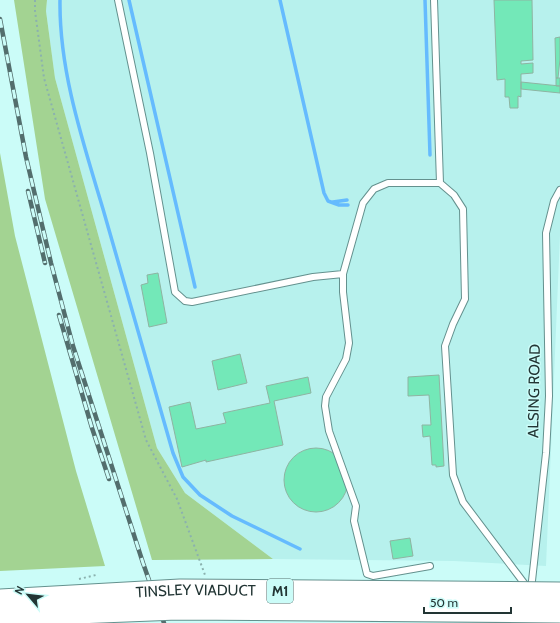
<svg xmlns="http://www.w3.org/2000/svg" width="560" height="623" font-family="Cabin,sans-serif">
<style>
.built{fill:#b7f1ed}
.green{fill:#a3d392}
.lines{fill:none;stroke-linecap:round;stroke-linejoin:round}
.stream{stroke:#65bbfe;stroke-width:3.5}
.building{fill:#73e8b8;stroke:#8eb4a2}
.service-casing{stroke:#64918e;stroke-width:8}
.path{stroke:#8bb1ae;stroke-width:2;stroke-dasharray:2 3;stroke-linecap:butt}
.service{stroke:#fff;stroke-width:6}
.rail-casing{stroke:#536e6d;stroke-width:4.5}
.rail{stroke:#cbfcf8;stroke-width:3;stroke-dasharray:9;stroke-linecap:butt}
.motorway-bridge-casing{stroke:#64918e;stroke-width:23;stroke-linecap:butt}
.motorway-bridge{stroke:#fff;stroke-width:21}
.labels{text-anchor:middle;stroke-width:3;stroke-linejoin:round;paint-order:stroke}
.shield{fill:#cbfcf8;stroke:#55716f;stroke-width:1}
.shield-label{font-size:14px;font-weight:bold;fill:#223534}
.street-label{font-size:15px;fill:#223534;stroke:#cbfcf8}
</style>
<rect width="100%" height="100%" fill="#cbfcf8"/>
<path class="built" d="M47,0h513v235l-14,331 -92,-5 -181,-2 -88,-66 -28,-45 -102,-370 -9,-67z"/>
<path class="green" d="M14,0h33l-1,11 9,67 102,370 28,45 88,66 -121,1 -107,-361z
M0,153l15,83 61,235 29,95 -105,5z"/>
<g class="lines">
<path class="stream" d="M60,0c-1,71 23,142 43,209 23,82 47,163 70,244l10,24 17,18 32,21 68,33
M129,0l66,287
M280,0l44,193 4,8 11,4h9
M425,0l5,155
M333,202l14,-2"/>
</g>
<path class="building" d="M494,0h38l1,60 -12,1v3l12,-1v10l-12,1v23l-3,-1v12h-8l-1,-11h-4v-18l-8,1z
M560,37v22l-2,19h-2l-1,-40z
M556,78h4v8h-4z
M521,82l39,4v7l-39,-4z
M158,273l9,50 -18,4 -8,-42 7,-2 -1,-8z
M240,354l7,29 -29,7 -6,-29z
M439,375l5,91 -8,1v-2h-4l-2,-29 -7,1 -1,-12h9l-2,-30 -21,1v-19z
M308,377l3,16 -37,8 9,44 -77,17v-2l-24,7 -13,-60 21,-5 6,27 30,-6 -3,-10 47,-10 -4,-17z
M284 480a32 32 0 1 1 64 0a32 32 0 1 1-64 0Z
M410,538l3,18 -20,3 -3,-18z"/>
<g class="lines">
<defs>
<path id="service" d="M118,0l32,153 25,139 10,9 7,1 121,-25 30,-3 20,-71 11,-14 14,-6h52
M434,0l6,183 14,12 9,14 2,90 -12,25 -8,22 8,129 10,27 64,85
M343,274v18l6,51 -3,16 -20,38 -1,9 4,25 27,75 -2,15 13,53 6,2 57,-10
M531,590l15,-137 3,-57 -3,-163 8,-32 6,-11"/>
</defs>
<use href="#service" class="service-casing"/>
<path class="path" d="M35,0v11l9,67 102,362 31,59 28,76
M79,579l17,-4"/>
<use href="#service" class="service"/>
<defs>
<path id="rail" d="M0,19l26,138 25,106 22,83 70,217 21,60
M28,191l17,72
M59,315l33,113 17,51"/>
</defs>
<use href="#rail" class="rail-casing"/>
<use href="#rail" class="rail"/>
<defs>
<g id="motorway-bridge">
<path id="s1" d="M0,600l180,-10 380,3"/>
<path d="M0,616l177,-7 383,3"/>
</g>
</defs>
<use href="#motorway-bridge" class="motorway-bridge-casing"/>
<use href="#motorway-bridge" class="motorway-bridge"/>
</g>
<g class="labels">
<rect class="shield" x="267" y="579" width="26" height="24" rx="3"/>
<g class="shield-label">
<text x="280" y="596">M1</text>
</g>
<g class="street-label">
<text transform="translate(534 391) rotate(-89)" y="5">ALSING ROAD</text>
<text dy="5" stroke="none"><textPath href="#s1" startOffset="196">TINSLEY VIADUCT</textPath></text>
</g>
</g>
<g transform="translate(28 595) rotate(298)" stroke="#cbfcf8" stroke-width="3" paint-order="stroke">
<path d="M0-3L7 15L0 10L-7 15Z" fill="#223534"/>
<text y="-6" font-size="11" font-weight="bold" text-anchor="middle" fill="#223534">N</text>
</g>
<path d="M424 607v6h87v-6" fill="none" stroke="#223534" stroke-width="2"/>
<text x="430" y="607" font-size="12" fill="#223534" stroke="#cbfcf8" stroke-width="3" paint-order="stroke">50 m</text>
</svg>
